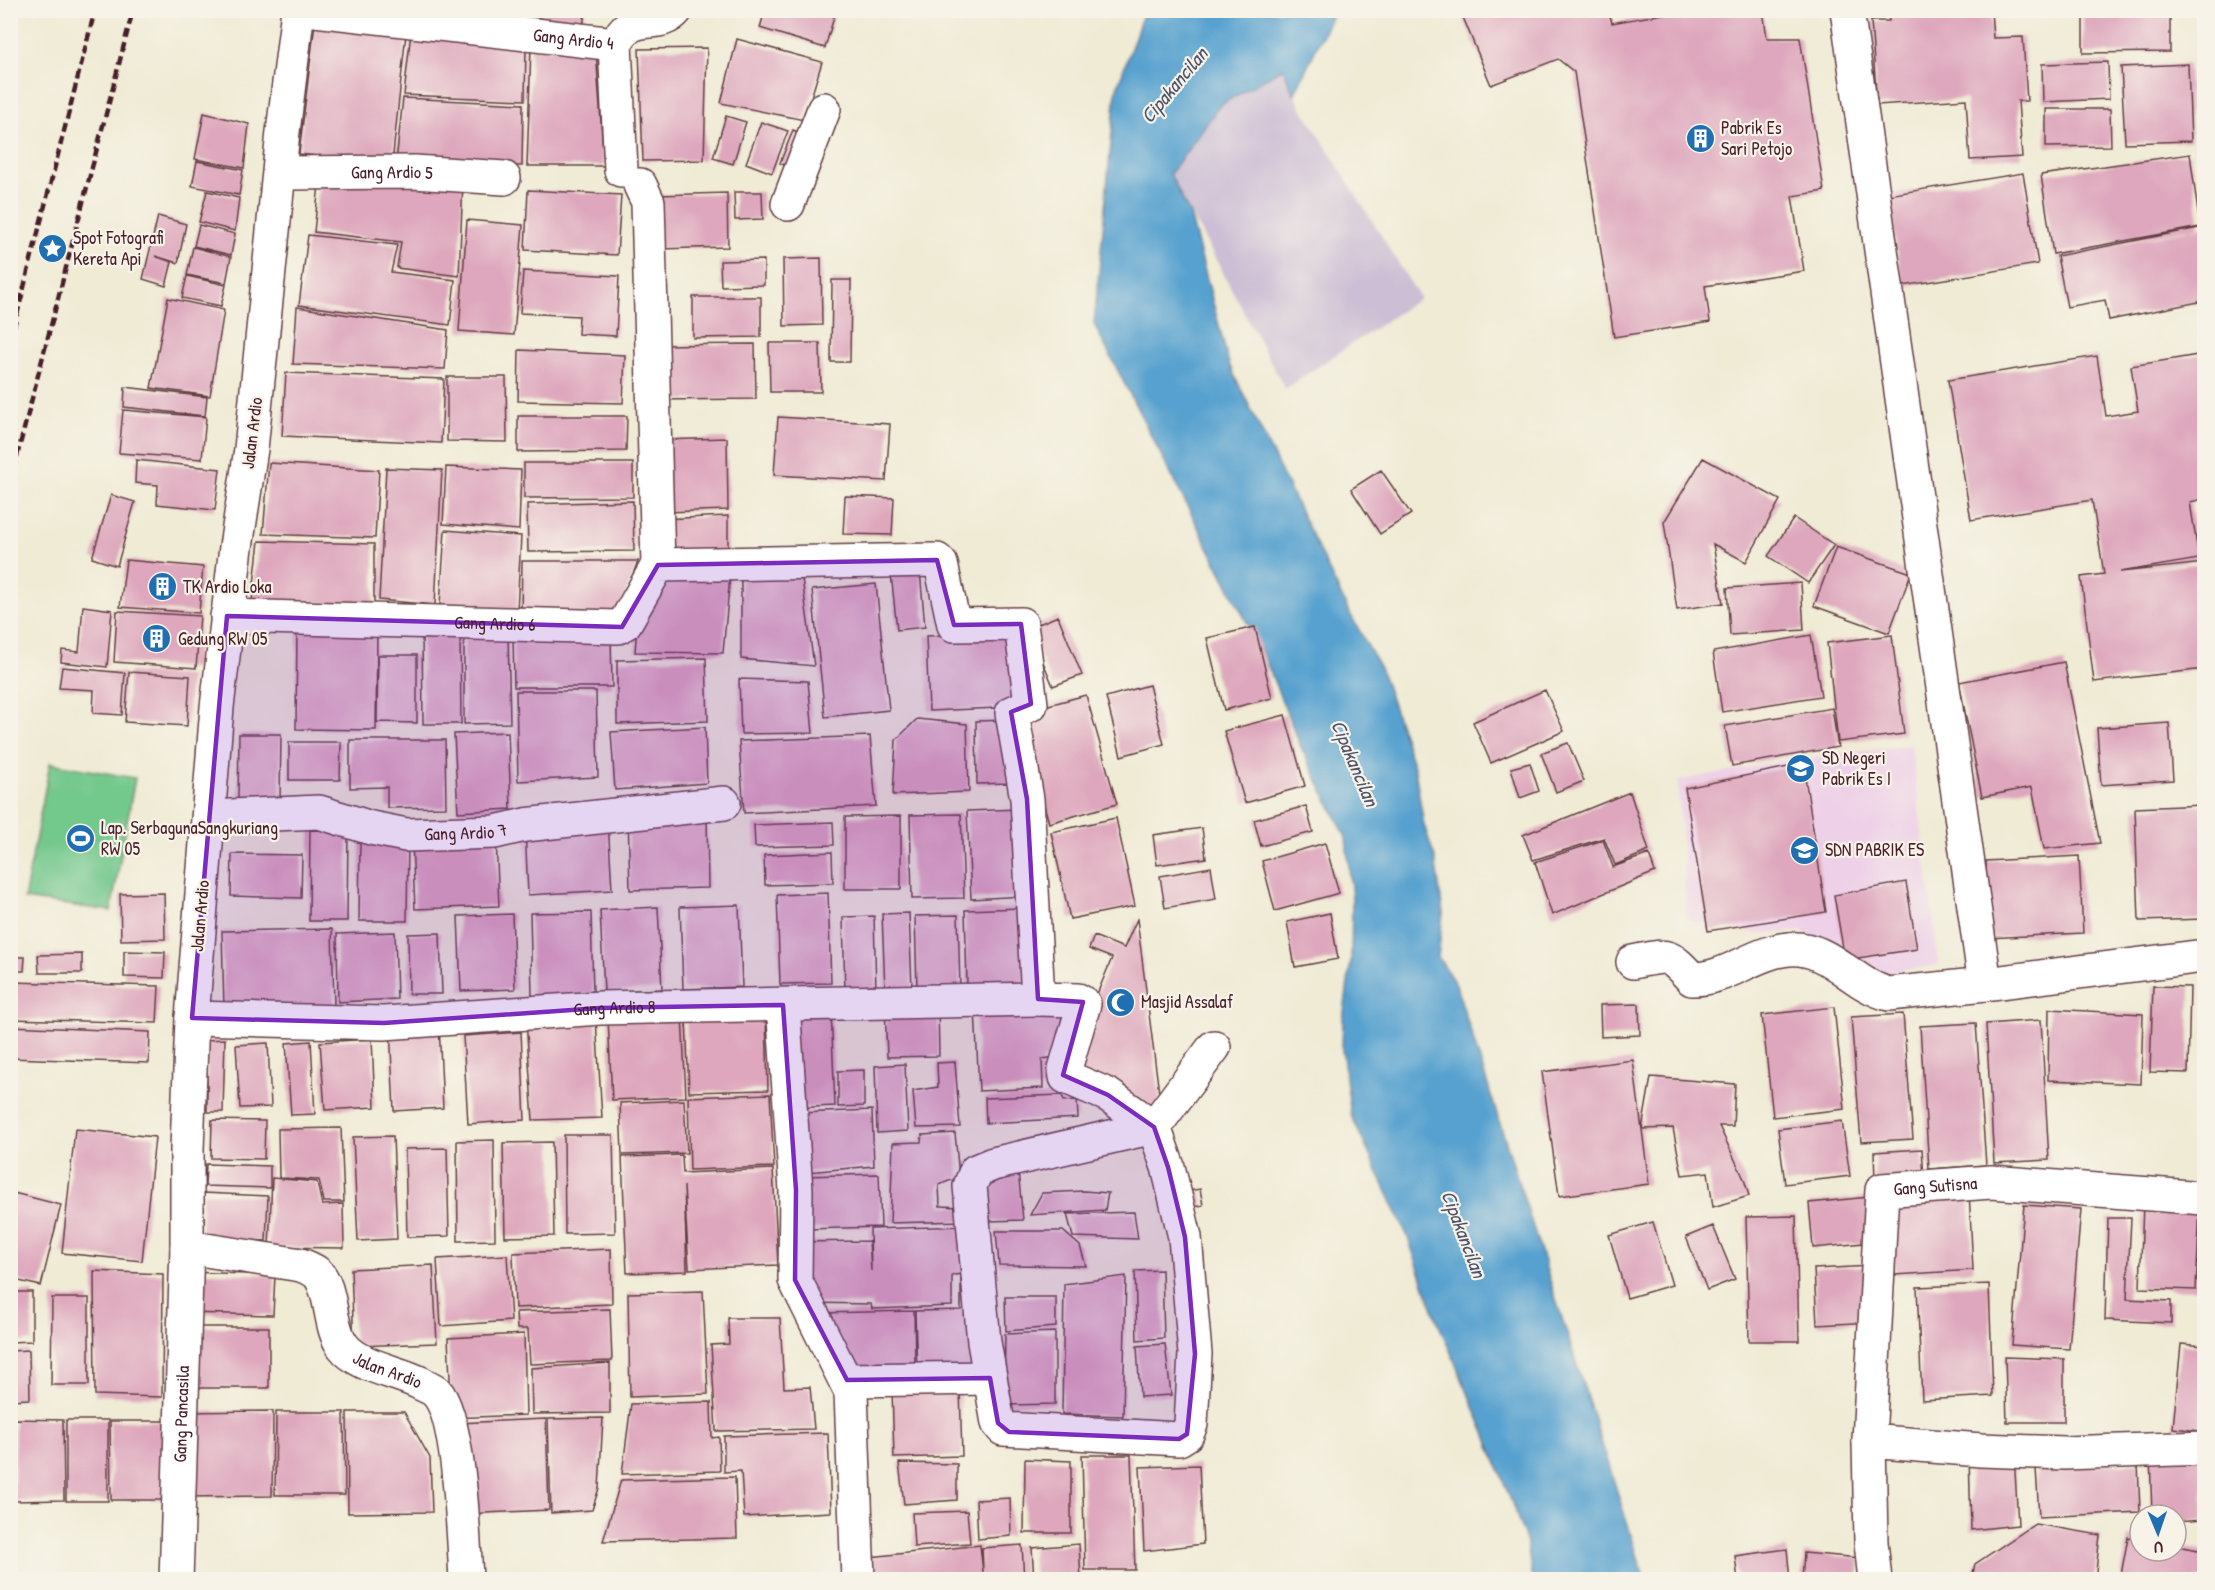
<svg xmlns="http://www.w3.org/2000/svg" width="2215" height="1590" font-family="'Patrick Hand',sans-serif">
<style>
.built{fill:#eed0e8}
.industrial{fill:#ccbed4}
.green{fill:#73c88c;stroke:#5e745c;stroke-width:1.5}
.water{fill:#57a1cf;stroke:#50607d;stroke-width:1.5}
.building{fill:#dea7bd}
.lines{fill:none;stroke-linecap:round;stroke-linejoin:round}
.minor-casing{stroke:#633e44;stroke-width:36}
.minor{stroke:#fff;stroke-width:33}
.rail{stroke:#4a1f2b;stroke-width:4.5;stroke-dasharray:9 4.5;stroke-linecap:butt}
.marked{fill:#7b2cbf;fill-opacity:0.2;stroke:#7b2cbf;stroke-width:4.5;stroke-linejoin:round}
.labels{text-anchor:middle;stroke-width:4.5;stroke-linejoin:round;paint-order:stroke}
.street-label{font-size:18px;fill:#4a1f2b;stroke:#f7f3e8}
.poi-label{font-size:18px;fill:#4a1f2b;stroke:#f7f3e8;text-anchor:start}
.water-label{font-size:20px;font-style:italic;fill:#4f536d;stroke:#f7f3e8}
</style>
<rect width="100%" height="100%" fill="#f7f3e8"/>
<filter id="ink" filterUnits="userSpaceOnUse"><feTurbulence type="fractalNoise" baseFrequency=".0167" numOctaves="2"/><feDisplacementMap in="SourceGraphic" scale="12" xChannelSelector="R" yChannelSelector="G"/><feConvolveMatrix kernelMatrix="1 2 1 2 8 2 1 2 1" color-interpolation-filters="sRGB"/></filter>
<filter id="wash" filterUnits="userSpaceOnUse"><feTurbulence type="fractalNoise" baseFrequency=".008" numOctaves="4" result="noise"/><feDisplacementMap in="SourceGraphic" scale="24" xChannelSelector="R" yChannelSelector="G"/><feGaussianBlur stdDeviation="1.35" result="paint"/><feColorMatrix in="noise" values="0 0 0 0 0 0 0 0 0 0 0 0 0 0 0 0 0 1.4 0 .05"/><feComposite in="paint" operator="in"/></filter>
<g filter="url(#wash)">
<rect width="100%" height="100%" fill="#f0ebd5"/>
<path class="built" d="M1911,745l28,220 -81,11 -3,-31 -30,5 -23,-19 -42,3 -73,-14 -9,-139 93,-18z"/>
<path class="industrial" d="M1283,67l11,28 126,203 -135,91 -115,-215 50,-69z"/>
<path class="green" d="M50,763l85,15 -24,133 -87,-12z"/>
<path class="water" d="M1144,11h190l-40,84 -11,-27 -63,37 -50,69 20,40 39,150 119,246 33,60 34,100 9,55 11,33 8,55 -5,44 18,28 189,594h-112l-7,-39 -41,-107 -49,-115 -29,-83 -56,-120 -9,-66 1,-29 8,-60 1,-62 -6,-61 -46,-92 -38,-93 -168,-328 22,-233z"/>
<g id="blocks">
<path class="building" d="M475,10h54l-2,15 -53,-9z
M540,10h45l-2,19 -45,-4z
M765,10h71l-11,38 -65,-20z
M1460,10h148l4,13 74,-13h77l4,28h33l24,153 -32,5 12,75 -99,15 5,36 -96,15 -40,-265 -16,-13 -67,26z
M1888,10h103l2,28 30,-1 4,64h-9l4,56 -52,3 -4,-61 -89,6 -6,-84h18z
M2083,10h87v42l-87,1z
M315,23l91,10 -14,131 -93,-10z
M411,32l115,12 -1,56 -121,-5z
M737,39l85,23 -18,58 -83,-17z
M531,47l65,3 8,116h-77z
M707,48l-3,112 -61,1 -4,-112z
M2108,62l1,37 -66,3 -1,-38z
M2188,64l3,77 -66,2 -4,-76z
M403,98l120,6 -1,62 -126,-4z
M2046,109h64l1,37 -65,1z
M204,113l45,11 -5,44 -49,-9z
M726,116l20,6 -13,42 -20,-6z
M761,122l27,9 -16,42 -26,-10z
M793,130l17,7 -15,33 -15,-7z
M2190,154l10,73 -147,27 -12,-79z
M197,161l46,9 -4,25 -47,-9z
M2023,173l15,91 -135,22 -15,-91z
M320,175l143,7 -4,94 -62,-8 4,-26 -87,-10z
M528,190l93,5 -4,60 -92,-5z
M207,191l32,7 -4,33 -36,-9z
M734,192h28l1,27 -28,1z
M727,193l1,54 -69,2 -1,-54z
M158,216l28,8 -8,39 -23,-7 17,6 -6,24 -23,-7z
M467,220l56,5 -9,110 -55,-4z
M199,225l36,9 -4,21 -37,-9z
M2204,227v74l-95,19 -4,-20 -38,7 -10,-51z
M308,235l89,10 -6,27 64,8 -5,45 -151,-20z
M193,247l38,10 -5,26 -39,-8z
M821,258l1,67 -38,1 -1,-67z
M764,260v25l-43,1 -1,-25z
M523,271l96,5 -3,60 -38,-2 1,-18 -59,-3z
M187,276l39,9 -5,21 -39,-8z
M832,280h19l-1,82h-19z
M693,297h68v40l-68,1z
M168,298l56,12 -14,86 -59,-8z
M297,307l151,23 -3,39 -152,-5z
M769,343h51l1,49h-51z
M755,344l1,55 -99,1 -1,-55z
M519,350l106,5 -2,48 -105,-2z
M2204,354v145l-14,3 9,57 -79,13 84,-9v106l-110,13 -13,-105 23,-3 -12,-74 -121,20 -23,-140 149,-24 9,60 32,-5 -7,-45z
M286,373l158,6 -3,64 -159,-7z
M447,377h59l1,65 -60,-1z
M125,387l82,10 -2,19 -81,-9z
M123,410l83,7 -4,42 -83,-6z
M518,416h109l-1,35 -108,1z
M778,417l112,7 -4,57 -112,-6z
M727,438l1,72 -65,2 -2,-72z
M1703,458l77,42 -34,62 -33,-18 10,59 -46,7 -13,-88z
M136,460l84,9 -5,41 -58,-6 1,-19 -23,-2z
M269,463l110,7 -4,68 -112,-4z
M524,463h109v34l-109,1z
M446,467l75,3 -2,60 -76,-6z
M386,468l56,2 -7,135 -56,-5z
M1381,470l30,44 -31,20 -29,-45z
M111,495l24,7 -18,64 -25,-8z
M845,496l49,2 -2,37 -49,-1z
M633,501l1,50 -106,1 -1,-48z
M728,516v37h-66v-34z
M1794,518l40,27 -26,38 -40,-27z
M445,530l76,6 -4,75 -77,-6z
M259,541l115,3v61l-122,-4z
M1836,547l75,26 -22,60 -75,-27z
M126,560l77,7 -4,46 -79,-6z
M522,561h116l-21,56 -96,-4z
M801,571l13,95 -73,-7v-86z
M920,571l5,56 -28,3 -6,-57z
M655,574l75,2 -7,77 -88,-1 2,-26z
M1801,583l3,47 -74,5 -3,-47z
M876,584l13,126 -64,7 -13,-127z
M83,606l29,4 -5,57 -46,-5 1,-12 17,2z
M117,611l83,5 -4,52 -82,-6z
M1058,616l24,59 -29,11 -24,-58z
M297,625l80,3 -1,102 -80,-1z
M1255,627l17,71 -48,12 -17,-72z
M422,632l38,1 1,91h-38z
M1018,632l3,75 -92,4 -3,-75z
M464,633h44l2,90 -46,1z
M513,633l98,1 1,53h-98z
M1811,635l10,61 -99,16 -9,-60z
M1892,635l12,99 -66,8 -11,-99z
M378,655h39v68l-40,-1z
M706,658l2,63 -91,3v-64z
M2064,662l36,181 -56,6 -12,-62 -50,10 -23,-115z
M62,667l63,6 -3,42 -29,-2 1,-23 -35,-2z
M129,672l61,4 -3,50 -62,-4z
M739,679l69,2 5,52 -72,1z
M1149,685l15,59 -43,12 -15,-59z
M1545,690l19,41 -73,32 -18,-41z
M516,691h80l2,86 -80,4z
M1086,695l31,109 -68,19 -30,-110z
M1832,708l6,39 -106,19 -7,-40z
M1285,715l20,71 -60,17 -21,-72z
M917,719l50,5 2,68 -76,3 3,-55z
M1008,720l1,63 -32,1 -1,-63z
M2169,723l4,57 -72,5 -4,-57z
M705,727l2,56 -92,7 -4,-58z
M508,732l3,77 -53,3 -4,-78z
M239,734h42l-1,68h-42z
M870,736l6,70 -132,7 -5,-72z
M350,740h95l1,67 -59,1v-21l-37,1z
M289,742h52l-1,38h-51z
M1568,743l16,38 -28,11 -15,-39z
M1530,763l9,28 -19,7 -9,-30z
M1803,764l23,148 -118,19 -23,-143z
M1630,792l19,59 -34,14 -11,-27 -71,22 -10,-25z
M2204,805v114l-65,2 -4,-113z
M1306,806l7,26 -52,14 -7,-26z
M1021,809l4,87 -54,3 -4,-88z
M707,813l1,75 -78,2 -2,-75z
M961,814l3,84 -52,1 -2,-84z
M901,816v73h-56v-72z
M1116,818l19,88 -65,13 -19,-87z
M608,821l4,69 -84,5 -3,-69z
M833,822l1,23 -79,2 -1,-22z
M1202,828l4,30 -49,7 -4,-30z
M310,830l38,1 -1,90h-38z
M360,838l48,1 -1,82h-48z
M496,838l3,68 -84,3 -3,-68z
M1603,840l10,27 36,-13 6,18 -103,43 -17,-53z
M1325,843l14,50 -64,18 -13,-50z
M832,852l1,31 -68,2 -1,-30z
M232,854l70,1 -1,43 -70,-2z
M2079,856l4,77 -95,5 -2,-77z
M1211,867l5,32 -51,9 -5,-32z
M1906,882l11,67 -72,11 -11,-65z
M164,893l1,46 -44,1 -1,-46z
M828,893l3,90 -51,1 -3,-89z
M739,905l3,82 -59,2 -3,-82z
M658,907l4,82 -58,3 -4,-82z
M1022,908l2,75 -57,2 -2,-75z
M591,912l2,82 -61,2 -2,-83z
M909,913l3,75 -27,2 -3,-76z
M1330,913l8,46 -43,8 -8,-45z
M512,914l3,75 -54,2 -3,-75z
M958,915l2,72 -43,2 -2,-73z
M874,916l2,74 -31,1 -2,-74z
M1137,919l24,190 -91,-37 6,-27 36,-87 -23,-9 5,-13 30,12z
M332,929l2,77 -110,4 -2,-79z
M395,932l2,67 -59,3 -1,-68z
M440,933l2,61h-33l-1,-60z
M124,951l41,1 -1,26 -40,-1z
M82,954v19h-43l-1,-18z
M10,957h15l-1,14h-14z
M10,982l149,4 -2,37 -147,-4z
M2153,986l37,1 -2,86 -38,-1z
M1060,1003l6,53 -24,3 1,29 -64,3 -4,-83z
M1639,1004l1,31 -39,2 -1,-32z
M938,1005l1,51 -52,1 -2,-51z
M1834,1007l11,102 -72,8 -11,-102z
M2049,1009l94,5 -2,70 -93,-4z
M831,1010l4,96 -43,2 -3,-97z
M1903,1014l10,125 -52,3 -10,-125z
M682,1015l4,82 -74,3 -4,-82z
M766,1015l2,75 -79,2 -3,-73z
M596,1019l6,99 -69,2 -7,-100z
M2041,1020l8,140 -55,3 -8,-139z
M1976,1023l10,142 -57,4 -9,-143z
M439,1025l4,83 -49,3 -4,-83z
M10,1026l140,6 -1,31 -139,-5z
M521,1032l4,88 -57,4 -5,-88z
M225,1039l-2,73h-16v-72z
M372,1039l3,68 -50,3 -5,-68z
M311,1041l4,73 -24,1 -5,-72z
M268,1043l3,64 -31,1 -4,-63z
M1633,1060l16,124 -90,12 -17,-124z
M955,1062l5,65 -44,1 -3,-37 25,-4 -1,-24z
M905,1064l3,67 -31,2 -2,-67z
M864,1070v36l-26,1v-36z
M1651,1077l84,7 -2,42h-14l25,53 5,17 -36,11 -5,-35 -26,3 -9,-47 -31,1z
M770,1094l4,73 -84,3 -2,-73z
M1062,1095l2,6 13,-1 1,18 -92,5 -1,-25z
M684,1100l3,53 -65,2 -2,-52z
M872,1110l2,56 -67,6 -6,-59z
M212,1120l53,1 -1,38 -53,-1z
M1842,1121l8,55 -65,8 -7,-55z
M341,1128l3,74h-20l-5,-22 -40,-2 -1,-49z
M75,1129l80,8 -13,124 -80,-8z
M955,1133l4,44 -20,8 1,21 20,1 3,14 -73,2 3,-80 28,-1 1,-7z
M564,1135h49l2,98 -50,1z
M393,1136l4,103 -39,2 -5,-104z
M494,1140l1,100 -37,1 -1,-100z
M552,1142l2,94 -49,1 -2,-94z
M447,1148l2,88 -42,1 -2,-88z
M1922,1149l2,28 -49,3 -1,-28z
M682,1155l1,18 90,-4 5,96 -89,4 -5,-83 3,85 -60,2 -5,-116z
M206,1164l64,2v22l-65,-2z
M1018,1171l5,49 -34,1 -3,-44z
M879,1174l2,53 -76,2 -2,-53z
M272,1178l45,4 5,23 21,-1 1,44 -75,-1z
M1200,1189l3,16 -18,4 -3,-17z
M1084,1191l24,2 -3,17 -75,5 12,-22z
M1969,1191l4,79 -78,5 -4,-79z
M10,1192l51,13 -20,81 -31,-7z
M203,1193l65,3 -2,45 -65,-3z
M1869,1197l5,45 -61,6 -4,-45z
M2143,1203l57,2 -4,85 -56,-2z
M2024,1205l57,4 -12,140 -57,-4z
M1134,1212l4,27 -65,-2 -6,-23z
M1796,1216l3,125h-50l-3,-124z
M2108,1218h23l-4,81 44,2v22l-66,-3z
M1653,1222l19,63 -45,13 -18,-63z
M966,1226l2,48 -16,1v31l-80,3 -1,-5 -62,-1 -12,-61 72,-1 2,30 -1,-42z
M1713,1226l22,53 -28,11 -21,-53z
M996,1231h67l17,15 6,20 -87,-1z
M611,1249l1,55 -97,4 -2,-55z
M507,1255l4,66 -70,5 -4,-67z
M433,1265l4,78 -83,3 -3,-77z
M1871,1266l2,56 -56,3 -3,-56z
M1162,1270l2,68 -27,2 -2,-69z
M94,1271l69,3 -1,123 -67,-2z
M188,1272l87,3 -2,40 -87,-2z
M1126,1276l-3,140 -61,-2 2,-130z
M961,1278l9,5 1,87 -54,1 -2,-60 46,-1z
M1989,1284l4,112 -71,4 -5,-113z
M703,1291l5,103 -78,3 -2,-104z
M10,1292h22v49l-22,1z
M1005,1297h51v30l-50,4z
M52,1298h37v87h-38z
M610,1309l2,52 -82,3 -2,-35h-11l-1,-17z
M914,1311l1,59 -64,2 -31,-59z
M728,1318h52l4,70 26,-1 4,42 -98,2 -5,-86 18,-1z
M185,1327h84v61h-84z
M1055,1332v72l-51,1 1,-71z
M524,1334l2,81 -74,3 -4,-80z
M1165,1344l6,51 -31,2 -3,-51z
M2181,1344l23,2v45l-4,40 -27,-3z
M29,1350l1,49 -20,1v-49z
M2005,1357l59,2v63h-57z
M610,1363v50l-78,1 -1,-46z
M892,1388l68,1 2,67 -68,2z
M711,1402l1,36 7,-1 1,34 -98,3 9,-70z
M273,1411l-1,85 -89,1v-85z
M276,1412h68l1,83h-70z
M347,1412h57l26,46 2,54 -84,1z
M603,1418l-4,70 -7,22 -41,3 -3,-94z
M15,1419l48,1 1,80 -50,1z
M546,1419l3,91 -86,4 -4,-91z
M66,1420h42v81h-42z
M110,1421h56l1,79h-56z
M828,1433l3,79 -87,5 -3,-46 -17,1v-36z
M1969,1453h45l4,72 -47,5z
M2204,1453v66l-28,2v-6h-24l-2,-60z
M1082,1455h49l4,115h-50z
M1025,1459l46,2v72h-47z
M899,1463l58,1v36l-53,4z
M2138,1463l2,49 -101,5 -3,-49z
M1199,1465l4,79 -59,7 -4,-84z
M735,1477l2,61 -134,3 18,-61z
M1010,1498l1,38 -33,3 -2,-39z
M967,1511l3,32 -56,4 -2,-34z
M2035,1524l65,11 -5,45h-123l3,-16z
M2128,1537l12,2v12h36v-5l28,5v29h-84z
M1079,1544l2,36h-47l-2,-32z
M980,1545l3,27 -1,-24 40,-3 2,35h-159l-4,-22z
M1787,1549l3,31h-52l-3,-24z
M1804,1553l56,5 -2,22h-56z"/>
</g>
</g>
<g filter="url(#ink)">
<use href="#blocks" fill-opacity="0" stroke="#633e44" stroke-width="1.5"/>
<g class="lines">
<defs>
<g id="minor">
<path id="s1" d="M298,10l-15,122 -32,317 -15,98 -19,160 -25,311 -5,131v98l114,18c5,2 13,5 16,8 16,15 11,53 26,73 16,21 54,25 77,37 5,3 12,5 16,9 24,24 28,151 30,188"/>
<path id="s2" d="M315,10l300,34c3,-5 7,-12 12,-16 15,-12 35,-1 49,-18"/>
<path d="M1847,10l138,974 219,-28"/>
<path d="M615,44l6,126"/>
<path id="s3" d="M280,173l134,-1 90,6"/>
<path d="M640,185l8,17 10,363"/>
<path d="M788,204l36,-95"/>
<path id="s4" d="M227,616l391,11 7,-4 33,-58 279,-5 4,4 13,61 67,-1 10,80 -19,9 15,86 11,200 40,1 6,4 -19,65 1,8 42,18 46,32 14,40 17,70 10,117 -4,70 -4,10 -8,5 -176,-10 -5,-6 -14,-81 -14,-156 6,-15 17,-7 161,-37 60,-80"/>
<path id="s5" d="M209,817l110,-5 52,16 35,7 89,-3 30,-7 199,-22"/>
<path d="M1633,962c35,-7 34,-10 59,17 34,1 62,-27 97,-30 41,-3 63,36 100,45l96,-10"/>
<path d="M783,1005l13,185 -1,90 56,112 7,188"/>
<path id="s6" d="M192,1018l192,5 216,-15 438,-9"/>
<path d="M847,1380l143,-2"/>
<path d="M1869,1441l112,9 83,3 140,-5"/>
<path id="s7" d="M176,1580l11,-333"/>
<path id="s8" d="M1875,1580l-4,-38 -2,-101 13,-251 109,-8 213,16"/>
</g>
</defs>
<use href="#minor" class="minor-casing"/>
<use href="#minor" class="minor"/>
<path class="rail" d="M10,342l85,-332
M10,483l123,-473"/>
</g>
</g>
<path class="marked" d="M937,560l17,65 67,-1 10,80 -20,8 16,87 11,200 45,3 -20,73 45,20 46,32 14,40 17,70 10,117 -8,80 -8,5 -170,-7 -11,-9 -8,-45 -143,2 -52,-100 1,-90 -13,-185 -183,3 -216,15 -192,-5 35,-402 395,11 36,-62z"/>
<defs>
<symbol id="building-disc" viewBox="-11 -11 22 22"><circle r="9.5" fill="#1f6fb2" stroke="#f7f3e8"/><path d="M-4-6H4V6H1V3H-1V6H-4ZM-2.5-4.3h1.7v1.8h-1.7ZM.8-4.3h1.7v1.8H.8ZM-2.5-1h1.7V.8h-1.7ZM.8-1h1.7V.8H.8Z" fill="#fff"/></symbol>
<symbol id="sight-disc" viewBox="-11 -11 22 22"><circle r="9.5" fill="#1f6fb2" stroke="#f7f3e8"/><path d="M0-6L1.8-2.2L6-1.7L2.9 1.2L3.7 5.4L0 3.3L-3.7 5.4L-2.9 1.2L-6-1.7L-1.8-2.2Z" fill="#fff"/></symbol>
<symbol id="school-disc" viewBox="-11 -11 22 22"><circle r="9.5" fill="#1f6fb2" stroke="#f7f3e8"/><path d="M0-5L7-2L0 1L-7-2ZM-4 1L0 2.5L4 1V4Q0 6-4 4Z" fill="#fff"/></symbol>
<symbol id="stadium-disc" viewBox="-11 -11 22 22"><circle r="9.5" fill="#1f6fb2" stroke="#f7f3e8"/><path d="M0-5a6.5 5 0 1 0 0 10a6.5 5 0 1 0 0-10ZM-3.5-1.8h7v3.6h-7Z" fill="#fff"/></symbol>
<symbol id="mosque-disc" viewBox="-11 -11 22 22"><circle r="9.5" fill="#1f6fb2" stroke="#f7f3e8"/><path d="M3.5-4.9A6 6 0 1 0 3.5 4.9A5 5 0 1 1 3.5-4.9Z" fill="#fff"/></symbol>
</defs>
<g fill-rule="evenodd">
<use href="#building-disc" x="1684" y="122" width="33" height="33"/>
<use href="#sight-disc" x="36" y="232" width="33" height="33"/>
<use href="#building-disc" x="146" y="570" width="33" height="33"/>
<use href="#building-disc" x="140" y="622" width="33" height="33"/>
<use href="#school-disc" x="1784" y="752" width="33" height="33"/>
<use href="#stadium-disc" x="64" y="822" width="33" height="33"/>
<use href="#school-disc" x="1788" y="834" width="33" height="33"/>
<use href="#mosque-disc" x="1104" y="986" width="33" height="33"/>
</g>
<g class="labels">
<g class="street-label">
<text dy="6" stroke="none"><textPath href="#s2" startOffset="260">Gang Ardio 4</textPath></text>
<text dy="6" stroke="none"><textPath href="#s3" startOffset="112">Gang Ardio 5</textPath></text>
<text transform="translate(252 433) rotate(-83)" y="6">Jalan Ardio</text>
<text dy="6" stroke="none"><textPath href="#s4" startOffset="268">Gang Ardio 6</textPath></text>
<text dy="6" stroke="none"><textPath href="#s5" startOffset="260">Gang Ardio 7</textPath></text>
<text transform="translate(200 916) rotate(-85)" y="6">Jalan Ardio</text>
<text dy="6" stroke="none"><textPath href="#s6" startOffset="423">Gang Ardio 8</textPath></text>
<text dy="6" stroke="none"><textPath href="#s8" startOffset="444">Gang Sutisna</textPath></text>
<text dy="6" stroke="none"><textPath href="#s1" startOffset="1506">Jalan Ardio</textPath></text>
<text dy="6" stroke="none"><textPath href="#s7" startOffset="166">Gang Pancasila</textPath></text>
</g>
<g class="poi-label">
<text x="1721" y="134">Pabrik Es<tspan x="1721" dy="21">Sari Petojo</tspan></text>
<text x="73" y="244">Spot Fotografi<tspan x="73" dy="21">Kereta Api</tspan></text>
<text x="183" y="593">TK Ardio Loka</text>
<text x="178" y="645">Gedung RW 05</text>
<text x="1822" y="764">SD Negeri<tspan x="1822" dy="21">Pabrik Es I</tspan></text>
<text x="101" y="834">Lap. SerbagunaSangkuriang<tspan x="101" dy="21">RW 05</tspan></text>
<text x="1825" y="856">SDN PABRIK ES</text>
<text x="1141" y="1008">Masjid Assalaf</text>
</g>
<g class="water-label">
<text transform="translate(1174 85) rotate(-50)" y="7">Cipakancilan</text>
<text transform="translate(1355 763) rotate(67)" y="7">Cipakancilan</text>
<text transform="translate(1464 1234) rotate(69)" y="7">Cipakancilan</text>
</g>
</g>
<rect width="2215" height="1590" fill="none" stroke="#f7f3e8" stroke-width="36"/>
<g transform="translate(2158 1533) rotate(178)"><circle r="28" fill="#f7f3e8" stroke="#b29e9c" stroke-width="1.5"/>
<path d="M0-4.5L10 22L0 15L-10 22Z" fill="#1f6fb2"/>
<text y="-9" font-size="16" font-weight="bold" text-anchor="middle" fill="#4a1f2b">U</text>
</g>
</svg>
